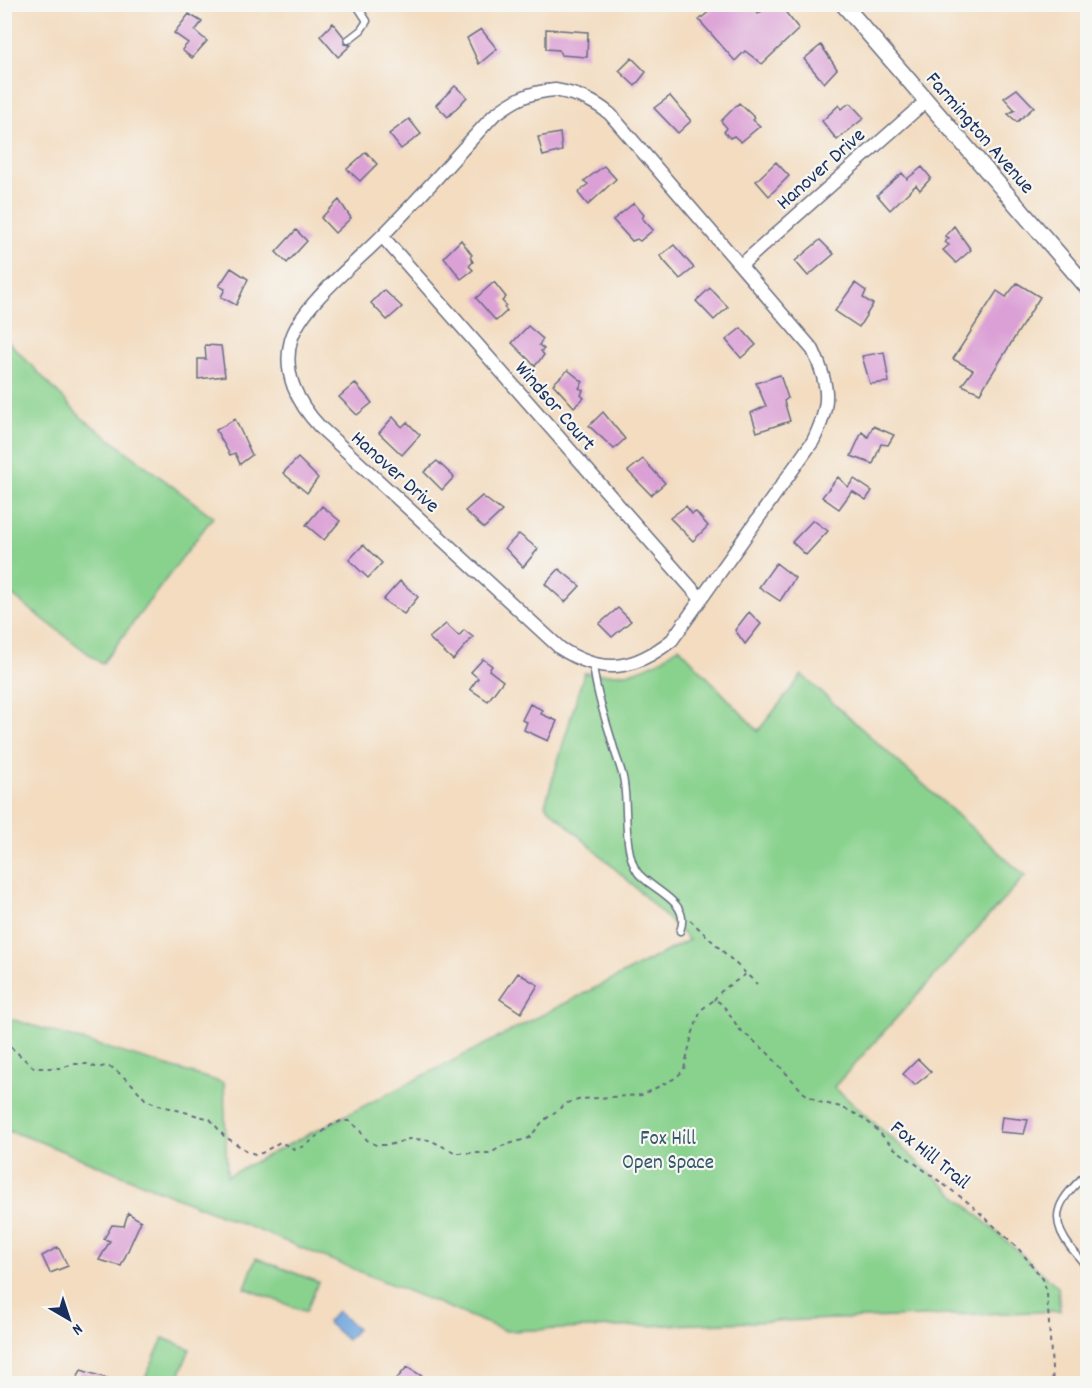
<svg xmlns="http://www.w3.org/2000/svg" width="1092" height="1388" font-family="Dekko,sans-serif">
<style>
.green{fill:#89d28e;stroke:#528076;stroke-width:1.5}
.water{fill:#70a6de;stroke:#466a9e;stroke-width:1.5}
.building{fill:#dba0d6}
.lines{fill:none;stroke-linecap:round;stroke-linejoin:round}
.service-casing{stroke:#676c80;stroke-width:9}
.minor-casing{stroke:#676c80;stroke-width:15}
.tertiary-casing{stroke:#676c80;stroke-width:18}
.path{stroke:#676c80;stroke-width:2;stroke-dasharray:4.5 4.5;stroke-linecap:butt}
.service{stroke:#fff;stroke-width:6}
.minor{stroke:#fff;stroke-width:12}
.tertiary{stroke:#fff;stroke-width:15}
.labels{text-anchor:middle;stroke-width:4.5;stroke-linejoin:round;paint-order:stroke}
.street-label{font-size:21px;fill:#1b2f5e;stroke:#f6f6f2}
.park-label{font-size:21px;fill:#36586a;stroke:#f6f6f2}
</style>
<rect width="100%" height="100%" fill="#f6f6f2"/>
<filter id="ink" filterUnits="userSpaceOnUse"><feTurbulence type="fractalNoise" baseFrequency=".0167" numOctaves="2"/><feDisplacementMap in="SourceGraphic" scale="12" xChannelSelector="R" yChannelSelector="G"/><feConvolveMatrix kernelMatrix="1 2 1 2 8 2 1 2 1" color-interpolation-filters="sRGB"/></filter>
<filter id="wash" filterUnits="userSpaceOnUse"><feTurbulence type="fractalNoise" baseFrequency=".008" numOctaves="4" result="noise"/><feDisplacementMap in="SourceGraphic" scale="24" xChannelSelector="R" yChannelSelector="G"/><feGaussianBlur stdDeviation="1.35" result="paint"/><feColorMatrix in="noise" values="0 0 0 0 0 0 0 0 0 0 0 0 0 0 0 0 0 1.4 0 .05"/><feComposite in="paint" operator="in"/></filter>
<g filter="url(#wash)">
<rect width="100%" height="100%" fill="#f3dcc0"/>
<path class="green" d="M4,337l77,80 132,100 -111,147 -97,-74z
M679,647l79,84 44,-56 223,201 -191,211 224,200 2,24 -554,20 -473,-192 -28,-9 -1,-113 220,66 3,93 462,-236 -54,-53 -90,-82 39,-132c41,4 62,0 95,-26z
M256,1258l62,24 -12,30 -61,-24z
M163,1338l27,11 -14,34h-33z"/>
<path class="water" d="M337,1311l20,18 -10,11 -20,-18z"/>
<g id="blocks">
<path class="building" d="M718,4h33l7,10 13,-10h8l20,25 -37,35 -17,-13 -10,10 -36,-41z
M189,14l13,8 -7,9 12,10 -15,17 -10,-8 6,-7 -14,-10z
M333,23l11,14v7l7,1 -13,12 -18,-21z
M481,29l16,20 -18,15 -12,-26z
M546,29l42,3 -1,25 -26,-2 -2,-5 -13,-1z
M821,45l16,24 -13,14 -20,-24z
M632,58l14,14 -11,14 -16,-15z
M455,86l12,11 -19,20 -12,-12z
M1017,89l17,18 -17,15 -9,-8 7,-4 -11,-12z
M670,96l21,25 -13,12 -24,-25z
M739,103l16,15 -2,2 7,6 -19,16 -7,-6 -4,2 -6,-6 3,-4 -6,-7z
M850,103l14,15 -27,22 -15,-19 17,-16 2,4z
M409,119l12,15 -20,15 -12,-15z
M560,133l2,18 -19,5 -5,-19z
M366,152l11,12 -17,17 -13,-12z
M776,162l13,14 -20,20 -13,-15z
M604,166l12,13 -28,26 -10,-12 10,-9 -4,-3z
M922,167l9,11 -11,12 -4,-5 -26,25 -13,-15 25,-22 5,6z
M339,200l12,18 -16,15 -14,-15z
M634,203l10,12 -2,3 11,12 -13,11 -3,-2 -5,2 -19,-21z
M954,226l17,24 -15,13 -13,-13 6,-5 -4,-3 4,-4 -4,-2z
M296,230l11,11 -20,22 -11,-11z
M461,240l11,15 -2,2 3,5 -4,4 4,4 -12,9 -17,-22z
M820,240l14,14 -26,22 -13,-15z
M674,245l20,23 -14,11 -20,-23z
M231,268l17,11 -12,26 -15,-8 4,-8 -6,-3z
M494,282l12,15 -4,4 4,4 -2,2 3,4 -11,10 -20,-23z
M855,283l11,8 -3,7 10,6 -14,23 -24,-16z
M1017,283l23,14 -60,96 -18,-8 11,-15 -20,-11 44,-68 9,6z
M710,288l18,19 -14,13 -18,-19z
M384,290l18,17 -15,13 -16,-17z
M528,326l15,13 -4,6 5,4 -3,2 3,4 -9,11 -23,-23z
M741,328l15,17 -15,13 -15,-18z
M205,345l16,1 4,30 -27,3v-20h8z
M884,352l5,30 -19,2 -8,-28z
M568,370l15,12 -4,6 4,2 -2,5 3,3 -10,9 -21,-23z
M780,375l8,23 -4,3 6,20 -33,11 -6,-19 15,-7 -10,-23z
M355,383l17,20 -15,12 -18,-18z
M603,412l22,27 -11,10 -25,-23z
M393,417l9,10 5,-5 13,13 -18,20 -23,-22z
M235,419l17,36 -12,9 -5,-11 -5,2 -14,-25z
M873,426l21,9 -6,10 -7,-1 -8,20 -22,-8 11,-24 6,5z
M298,458l20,20 -11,15 -24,-20z
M643,459l22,24 -14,12 -23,-24z
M437,461l17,16 -12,13 -18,-18z
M838,477l10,10 6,-8 18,12 -6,9 -14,-9 -13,18 -17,-12z
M482,496l20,15 -18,17 -19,-17z
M322,506l18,15 -16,19 -18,-15z
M686,506l6,8 4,-2 12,14 -15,15 -23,-23z
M813,520l15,11 -22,24 -14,-13z
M519,534l19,15 -15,18 -18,-19z
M363,545l19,18 -14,15 -19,-18z
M776,563l19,15 -15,23 -21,-14z
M559,569l21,17 -15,16 -20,-18z
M400,581l18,16 -14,17 -21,-14z
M618,608l13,13 -19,16 -13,-13z
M749,612l12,12 -16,20 -10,-14z
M446,624l13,12 5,-6 9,7 -20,23 -24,-22z
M483,659l9,7 -3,4 14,11 -15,20 -18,-12 8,-11 -7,-6z
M530,704l13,6 -2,4 16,7 -9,20 -24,-11 3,-8 -5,-2z
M518,973l20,12 -17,28 -21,-14z
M918,1059l13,13 -16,13 -12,-11z
M1002,1117l26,3 -4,14 -24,-2z
M128,1213l13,8 -20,45 -22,-6 11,-19 -6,-2 8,-14 12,1z
M58,1247l10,19 -18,7 -8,-17z
M407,1367l15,9 -2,7h-27z
M81,1370l35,11v2h-41z"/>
</g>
</g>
<g filter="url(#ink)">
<use href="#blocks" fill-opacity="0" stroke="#676c80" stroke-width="1.5"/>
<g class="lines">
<defs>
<path id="service" d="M348,40l13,-10 6,-9 -11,-17
M593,664c3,30 14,59 22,88 3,10 8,21 9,31 4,25 -1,70 14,90 15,18 54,29 42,58
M1088,1172c-25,25 -44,42 -17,76 8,10 14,14 17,27"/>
<path id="minor" d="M555,90c22,4 38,10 55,24l203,236c17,37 18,55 0,91l-141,199c-38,30 -69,36 -112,8l-240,-221c-22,-23 -38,-54 -29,-87 10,-35 64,-76 90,-103 39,-39 75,-81 112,-121 21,-16 35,-24 62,-26z
M382,236l319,363
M741,265l185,-164"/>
<path id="tertiary" d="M843,4l245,284"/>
</defs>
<use href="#service" class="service-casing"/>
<use href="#minor" class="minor-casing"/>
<use href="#tertiary" class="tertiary-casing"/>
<path class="path" d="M690,920l67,64
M714,1000c6,-11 22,-18 32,-26
M4,1041l30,27h26l14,-4h13l11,4 7,-2 8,2 19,16 13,15 10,5 55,15 14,17 23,15 8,3 7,-1 18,-11 14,7 11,-3 25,-20 11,-5h8l9,7 9,12 9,5h13l20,-6 21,1 26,13h35l11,-7 27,-8 14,-17 24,-18 15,-4 60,-4 35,-18 7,-8 8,-34 9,-25 13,-10 5,2 8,8 12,19 27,22 38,42 15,9 22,5 19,9 13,10 21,22 75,55 48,44 26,32 4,15 6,90"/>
<use href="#service" class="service"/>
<use href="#minor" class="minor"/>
<use href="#tertiary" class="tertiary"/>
</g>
</g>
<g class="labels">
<g class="street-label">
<text transform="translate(981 132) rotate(49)" y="7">Farmington Avenue</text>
<text transform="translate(820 168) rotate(-42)" y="7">Hanover Drive</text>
<text transform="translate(556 405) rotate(49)" y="7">Windsor Court</text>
<text transform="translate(396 471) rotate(42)" y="7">Hanover Drive</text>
<text transform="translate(931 1154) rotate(39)" y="7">Fox Hill Trail</text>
</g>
<g class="park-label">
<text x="668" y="1144">Fox Hill<tspan x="668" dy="24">Open Space</tspan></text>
</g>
</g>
<rect width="1092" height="1388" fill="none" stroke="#f6f6f2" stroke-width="24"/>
<g transform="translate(69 1319) rotate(141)" stroke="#f6f6f2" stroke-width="4.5" paint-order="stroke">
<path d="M0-4.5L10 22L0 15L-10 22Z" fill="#1b2f5e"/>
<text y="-9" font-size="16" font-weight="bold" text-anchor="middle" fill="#1b2f5e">N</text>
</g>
</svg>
